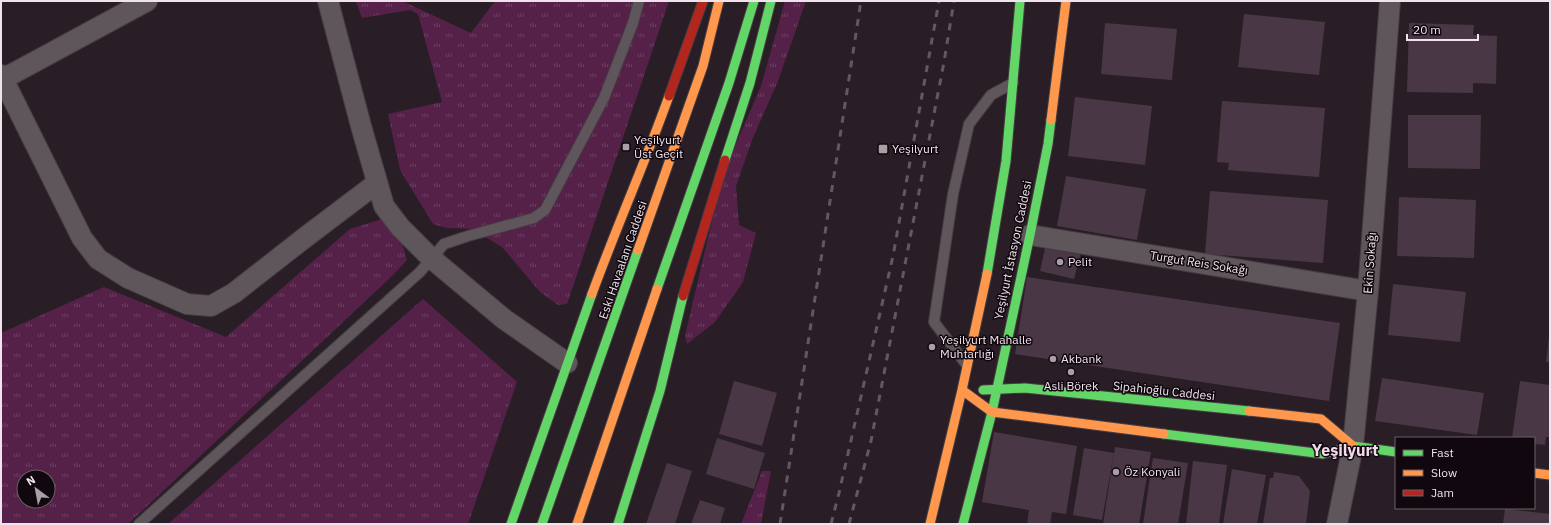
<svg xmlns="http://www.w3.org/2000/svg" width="1551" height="525" font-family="'IBM Plex Sans',sans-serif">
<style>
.grass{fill:url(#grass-tufts);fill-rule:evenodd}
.building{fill:#493745}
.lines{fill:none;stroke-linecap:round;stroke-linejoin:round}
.lane-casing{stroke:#463d43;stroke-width:12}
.street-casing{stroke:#463d43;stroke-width:22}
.fast-casing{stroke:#463d43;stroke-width:11}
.slow-casing{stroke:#463d43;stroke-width:11}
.jam-casing{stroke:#463d43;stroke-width:11}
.lane{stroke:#5f565c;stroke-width:10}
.street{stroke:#5f565c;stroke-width:20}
.fast{stroke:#63d668;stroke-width:9}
.slow{stroke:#ff974d;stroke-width:9}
.jam{stroke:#b3261e;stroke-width:9}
.rail{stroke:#60595e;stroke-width:3;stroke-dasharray:7 7;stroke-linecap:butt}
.poi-dot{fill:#aa9ea7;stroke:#10080e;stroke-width:1.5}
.labels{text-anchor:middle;stroke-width:3;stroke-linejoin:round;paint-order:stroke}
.poi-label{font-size:12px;fill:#f0e3ec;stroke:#10080e;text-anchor:start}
.street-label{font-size:12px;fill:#f0e3ec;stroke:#10080e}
.district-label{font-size:16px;font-weight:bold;fill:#f5daec;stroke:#10080e}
</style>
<defs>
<pattern id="grass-tufts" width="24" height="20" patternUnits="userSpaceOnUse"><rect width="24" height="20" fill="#552149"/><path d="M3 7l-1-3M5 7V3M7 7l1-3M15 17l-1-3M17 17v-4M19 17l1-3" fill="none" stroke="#6e4163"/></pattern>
</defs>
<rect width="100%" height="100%" fill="#291e26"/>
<path class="grass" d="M356,1h46l69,32 24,-32h174l-102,303 -9,1 -18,-13 -38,-45 -30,-18 -25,-1 -14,-4 -33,-54 -12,-56 54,-12 -24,-88 -8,-4 -48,8z
M785,1h21l-28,80 -26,59 -16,46 3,39 17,8 -13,49 -28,40 -28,22 -2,-8 23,-99 19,-72 34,-79z
M382,219l17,14 8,27 -15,16 -264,248h-127v-191l103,-46 122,50 124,-108zM24,477h24v24h-24z
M423,299l94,83 -49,142h-300z
M762,471h9l-10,53h-20z"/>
<path class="building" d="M1244,14l81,8 -6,53 -81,-8z
M1105,23l72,6 -5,51 -71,-6z
M1409,23l65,2 -1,10 24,1 -1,48 -23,-1v10l-66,-1z
M1075,97l77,9 -7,59 -77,-9z
M1222,101l103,7 -6,69 -91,-7 1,-7 -12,-1z
M1408,115h73l-1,54 -72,-1z
M1066,176l80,13 -9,51 -80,-14z
M1210,191l118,9 -5,63 -118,-9z
M1399,197l77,3 -2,58 -77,-2z
M1046,244l35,8 -7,27 -34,-8z
M1027,277l313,46 -11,78 -314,-47z
M1393,284l73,8 -6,50 -72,-7z
M1549,336h1v26h-4z
M1382,378l102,15 -7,42 -102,-14z
M734,381l43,12 -15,53 -43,-12z
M1520,381l30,4v52h-4l-1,8 -11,-1v-6h-22z
M994,432l83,14 -11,68 -14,-2 -2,12h-23l2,-14 -47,-8z
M717,438l48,15 -11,36 -48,-15z
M1115,447l36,5 -12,72h-36z
M1084,448l30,5 -12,67 -29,-5z
M1153,458l35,5 -10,61h-35z
M1193,461l34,4 -8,59h-33z
M667,463l25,8 -17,53h-29z
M1232,469l34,6 -9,49h-34z
M1274,472l25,4 11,15 -4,33h-43l7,-46h3z
M700,500l25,8 -5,16h-29z
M1505,509l45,5v10h-47z"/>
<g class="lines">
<defs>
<path id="lane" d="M966,364l-32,-42 19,-128 16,-70 22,-29 22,-12
M139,524l281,-252 24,-28 24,-8 66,-18 11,-8 59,-112 29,-75 6,-22"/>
<path id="street" d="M328,1l33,125 23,80 16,21 31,31 73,61 63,44
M1,75l81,163 16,21 30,19 59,26 24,2 23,-13 73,-57 70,-53
M1,80l146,-79
M1030,235l338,56
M1337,524l16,-78 15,-155 22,-290"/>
<path id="fast" d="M725,160l25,-77 21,-82
M987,274l19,-113 14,-160
M657,289l72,-206 25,-82
M983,390l42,-2 224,23
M1164,434l159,20 30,-8 43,6
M511,524l81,-230
M542,524l96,-274
M618,524l42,-133 23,-95
M963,524l29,-112 38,-177 18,-91 3,-24"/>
<path id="slow" d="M1051,120l15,-119
M638,250l65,-184 16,-65
M592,294c24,-66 53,-131 77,-198
M962,390l30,22 172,22
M1249,411l72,8 32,27
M1534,473l16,2
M577,524l80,-235
M930,524l32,-134 25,-116"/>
<path id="jam" d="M669,96l34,-95
M683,296l42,-136"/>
</defs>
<use href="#lane" class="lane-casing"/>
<use href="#street" class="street-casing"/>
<use href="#fast" class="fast-casing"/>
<use href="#slow" class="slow-casing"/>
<use href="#jam" class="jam-casing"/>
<use href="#lane" class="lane"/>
<use href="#street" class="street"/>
<use href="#fast" class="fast"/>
<use href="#slow" class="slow"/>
<use href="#jam" class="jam"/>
<path class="rail" d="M780,524l81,-523
M831,524l8,-31 54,-237 46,-255
M849,524l22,-83 73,-379 10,-61"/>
</g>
<g class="poi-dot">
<rect x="622" y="143" width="8" height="8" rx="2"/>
<rect x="878" y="144" width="10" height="10" rx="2"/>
<circle cx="1060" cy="262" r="4"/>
<circle cx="932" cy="347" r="4"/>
<circle cx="1053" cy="359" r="4"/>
<circle cx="1071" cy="372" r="4"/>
<circle cx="1116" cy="472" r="4"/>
</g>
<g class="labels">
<g class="poi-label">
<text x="634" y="144">Yeşilyurt<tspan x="634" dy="14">Üst Geçit</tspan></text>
<text x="892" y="153">Yeşilyurt</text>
<text x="1068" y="266">Pelit</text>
<text x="940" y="344">Yeşilyurt Mahalle<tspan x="940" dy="14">Muhtarlığı</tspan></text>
<text x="1061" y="363">Akbank</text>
<text x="1071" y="390" text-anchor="middle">Asli Börek</text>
<text x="1124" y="476">Öz Konyali</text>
</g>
<g class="street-label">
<text transform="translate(1013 250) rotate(-78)" y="4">Yeşilyurt İstasyon Caddesi</text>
<text transform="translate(623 260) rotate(-71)" y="4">Eski Havaalanı Caddesi</text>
<text transform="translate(1199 263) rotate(9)" y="4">Turgut Reis Sokağı</text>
<text transform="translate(1370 263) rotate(-86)" y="4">Ekin Sokağı</text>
<text transform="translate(1164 391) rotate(6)" y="4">Sipahioğlu Caddesi</text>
</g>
<g class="district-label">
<text x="1345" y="456">Yeşilyurt</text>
</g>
</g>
<rect width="1551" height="525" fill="none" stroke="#f0e3ec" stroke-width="4"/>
<rect x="1395" y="437" width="140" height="72" fill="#10080e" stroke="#6a6067"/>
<rect x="1403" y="450" width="20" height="6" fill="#63d668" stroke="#6a6067"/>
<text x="1431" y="457" font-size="12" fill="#f0e3ec">Fast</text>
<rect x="1403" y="470" width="20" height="6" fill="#ff974d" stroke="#6a6067"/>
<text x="1431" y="477" font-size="12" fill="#f0e3ec">Slow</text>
<rect x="1403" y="490" width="20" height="6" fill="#b3261e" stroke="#6a6067"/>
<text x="1431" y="497" font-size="12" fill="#f0e3ec">Jam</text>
<g transform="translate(36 489) rotate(328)"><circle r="19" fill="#10080e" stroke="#6a6067"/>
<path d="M0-3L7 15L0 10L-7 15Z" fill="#aa9ea7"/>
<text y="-6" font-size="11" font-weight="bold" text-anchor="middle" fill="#f0e3ec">N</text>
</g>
<path d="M1407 34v6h71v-6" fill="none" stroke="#f0e3ec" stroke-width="2"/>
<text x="1413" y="34" font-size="12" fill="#f0e3ec" stroke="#10080e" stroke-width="3" paint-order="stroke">20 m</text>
</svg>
